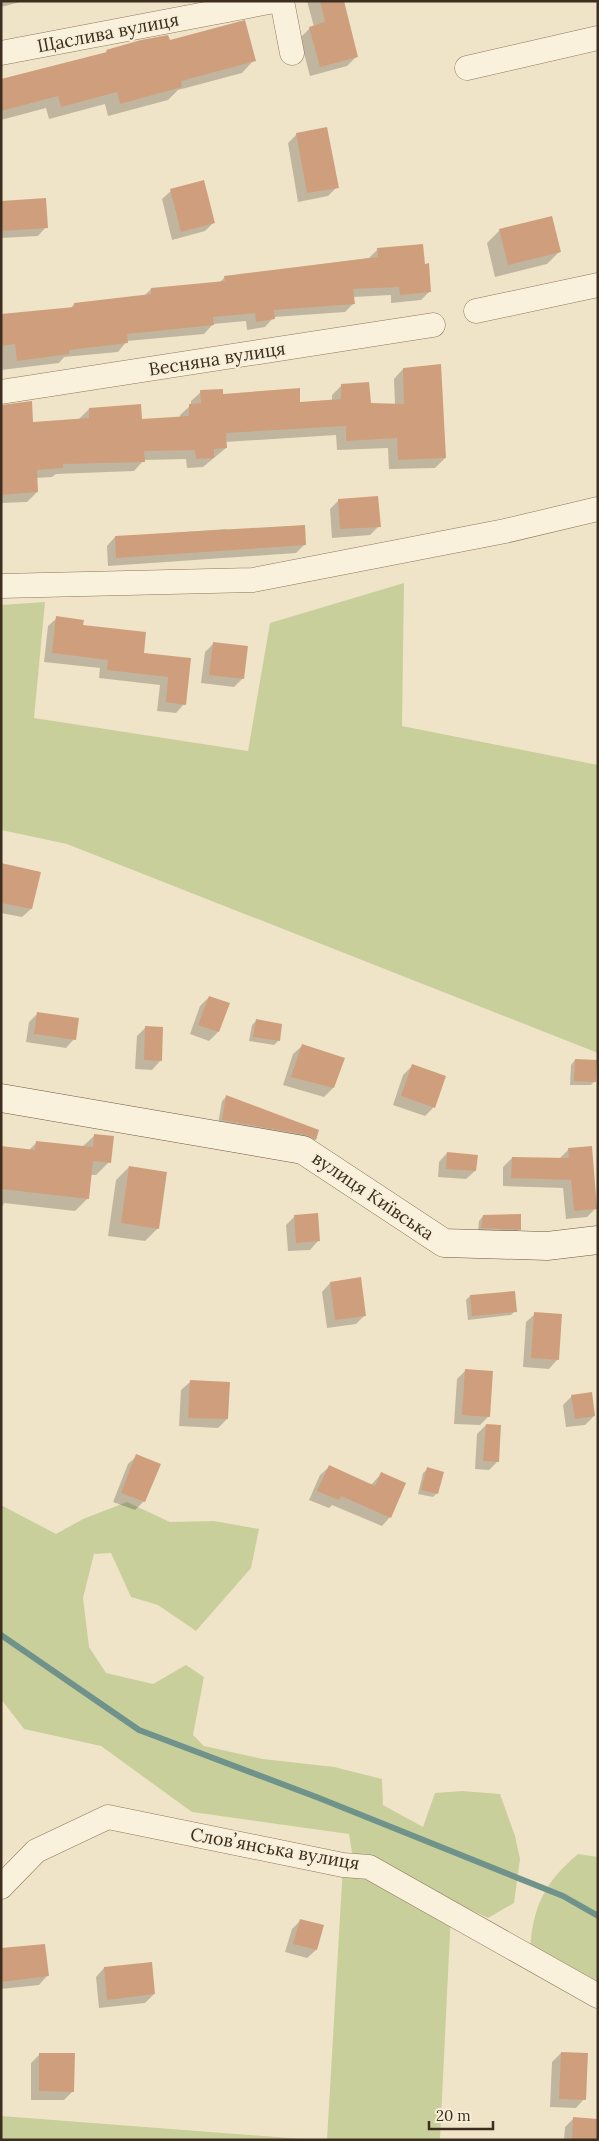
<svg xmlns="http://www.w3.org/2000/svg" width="599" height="2141" font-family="Lora,serif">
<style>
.green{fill:#c9cf9b}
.shadow{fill:#0003}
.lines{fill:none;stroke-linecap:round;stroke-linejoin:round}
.stream{stroke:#6f938a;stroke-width:6}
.building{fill:#cf9f7d}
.street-casing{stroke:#8d765c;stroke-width:25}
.secondary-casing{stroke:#6f573f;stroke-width:29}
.street{stroke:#faf1dc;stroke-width:24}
.secondary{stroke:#faf1dc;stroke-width:28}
.labels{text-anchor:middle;stroke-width:4;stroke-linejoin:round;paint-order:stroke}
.street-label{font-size:18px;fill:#3d2e20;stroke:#f7eed8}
</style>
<rect width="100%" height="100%" fill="#f0e4c8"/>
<path class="green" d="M404,583l-2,143 196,39v288l-531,-209 -66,-14v-225l44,-3 -11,116 214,33 22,-128z
M127,1502l43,20 44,-1 45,8 -8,39 -55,63 -38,-26 -27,-8 -20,-44 -17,1 -11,44 6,49 17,26 47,11 33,-19 18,12 -11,58 11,11 59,13 71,8 48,12 1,26 40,22 12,-34 27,-2 38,3 15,42 5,23 -6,44 -26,15 -136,-65 -3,-19 -157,-22 -91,-66 -77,-17 -23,-30v-194l55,29 27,-15z
M578,1854l20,3v130l-68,-37c3,-44 14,-67 48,-96z
M343,1865l108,47 -11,228h-113z
M1,2116l314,24h-314z"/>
<path class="shadow" d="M1,1h23l-23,6z
M307,1h40l-4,1 14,54 -10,10 -37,10 -10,-38 10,-10 4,-1z
M169,42l85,18 -12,13 -64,17 -10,10 -60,16 -3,-12 -56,15 -3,-11 -45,12v-39l102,-26 4,-4z
M297,134l40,53 -9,9 -30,6 -10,-59z
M171,191l43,31 -9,9 -33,9 -10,-41z
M1,202l45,25 -8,9 -37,2z
M500,230l60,21 -13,13 -52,13 -8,-34z
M378,249l45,16 7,26 -9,9 -30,3v-8l-38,2 1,6 -9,9 -71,5 -9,10 -18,3 -1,-9 -33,3 -9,10 -77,7 -9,11 -54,5 -5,6 -58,7v-54l69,-7 4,-5 70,-8 7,-7 68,-6 6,-6 144,-19z
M403,369l42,89 -10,10 -46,1 -1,-21 -51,2 -1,-15 -111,7 1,6 -23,19 -16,1 -1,-9 -42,1 -10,11 -78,3 -4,3 -16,1 1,14 -10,10 -26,1v-97l31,18 47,-5 10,-10 52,11 39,-2v-3l11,-10v-4l10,-9 98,11 33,-2v-6l10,-10 27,20h26l-1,-26z
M339,500l40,26 -9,9 -38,3 -2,-29z
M227,529v2l78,13 -9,9 -188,13 -1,-20 8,-9z
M57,618l25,8 60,28 48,5 -6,45 -8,9 -19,-2 3,-26 -61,-7 1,-10 -56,-6 4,-36z
M214,643l29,35 -9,9 -33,-4 4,-31z
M1,864l30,45 -9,8 -21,-4z
M209,997l19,7 -10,28 -9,9 -19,-7 10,-28z
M38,1013l36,26 -8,9 -40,-6 3,-20z
M256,1021l22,20 -4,4 -25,-4 3,-16z
M146,1027l14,34 -8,9 -17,-1 2,-33z
M302,1046l31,42 -9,9 -41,-12 10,-31z
M575,1060l20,21 -4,4h-21l1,-20z
M412,1066l32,11 -11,31 -8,8 -32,-11 10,-30z
M226,1097l89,42 -5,4 -92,-19 4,-23z
M95,1135l14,27 -13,13h-5l-3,23 -13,13 -71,-8 -3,6v-62l27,4 9,-9 45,5z
M569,1149l27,59 -9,9 -21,2 -3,-31 -60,-2v-19l9,-9h48z
M447,1153l28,18 -9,8 -28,-2 1,-15z
M129,1167l29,61 -13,13 -37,-5 8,-56z
M295,1216l23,25 -8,9 -22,1 -2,-26z
M483,1216l37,13 -4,4 -38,-1 1,-11z
M330,1283l35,32 -9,9 -29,4 -5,-36z
M470,1296l45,15 -4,4 -43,5 -2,-20z
M535,1314l22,46 -8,9 -26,-2 3,-45z
M466,1370l22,47 -8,8 -26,-1 3,-45z
M190,1382l37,37 -9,9 -39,-2 2,-36z
M572,1396l22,20 -9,9 -19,2 -3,-22z
M486,1425l12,36 -9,9 -14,-1 2,-35z
M137,1456l7,45 -9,9 -22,-8 15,-38z
M329,1467l42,18 10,-11 9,43 -8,9 -50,-21 -3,3 -20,-8 11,-25z
M428,1469l9,24 -4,4 -15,-3 5,-21z
M301,1920l15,30 -9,8 -22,-6 7,-23z
M1,1950l46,26 -8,9 -38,4z
M104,1968l50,26 -9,9 -46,5 -3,-31z
M561,2053l23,46 -8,9 -26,-1 2,-45z
M40,2054l33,37 -9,9h-33v-37z
M574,2118l24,22h-34l1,-13z"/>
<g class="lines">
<path class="stream" d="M1,1635l138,95 180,68 244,98 35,20"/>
</g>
<path class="building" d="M320,1h24l14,56 -38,10 -11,-40 16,-5z
M245,20l11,41 -75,20 1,6 -62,17 -3,-12 -56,15 -3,-11 -57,15v-32l106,-27 -1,-2 35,-10 27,-5 2,5z
M327,127l12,61 -32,5 -11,-60z
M204,180l11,43 -34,9 -11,-43z
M46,198l2,30 -47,3v-30z
M552,216l9,36 -53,13 -9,-36z
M423,244l2,20 4,-1 2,29 -31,3 -1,-8 -46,2 2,15 -81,6 1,9 -19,3 -1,-9 -42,4 1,8 -87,9 1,9 -59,7v4l-52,7 -2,-17 -14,2v-32l73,-7v-4l77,-9v-6l74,-7 -1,-5 154,-19 -1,-9z
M441,364l5,94 -48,2 -1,-22 -51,3v-15l-120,7 1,15 -13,1v9l-18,1 -1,-9 -51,1 1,11 -82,2v4l-26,2 1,22 -37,3v-90l31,-4 1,21 56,-4v-10l52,-4 1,15 47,-3v-12l12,-1 -1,-13 23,-1v5l77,-6v14l41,-3v-15l28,-2 2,21 33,1 -1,-36z
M378,496l3,31 -41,2 -2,-30z
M305,525l1,20 -190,13 -1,-22z
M56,616l28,4 -1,5 63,7 -2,21 47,5 -5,47 -20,-3 2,-25 -61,-7 1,-10 -56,-7z
M213,642l35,4 -4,33 -35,-4z
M1,863l40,9 -9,37 -31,-6z
M209,996l21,7 -11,29 -21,-7z
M37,1012l42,6 -3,22 -42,-6z
M256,1019l26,5 -2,17 -27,-4z
M145,1026l18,1 -1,34 -18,-1z
M302,1044l43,14 -11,30 -43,-11z
M575,1059l22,1 -1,22 -22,-1z
M412,1064l34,12 -11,32 -34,-12z
M226,1095l93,35 -3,10 -10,-5 -84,-15z
M94,1134l20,2 -3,27 -18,-2 -4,38 -88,-10v-43l34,4 1,-9 57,6z
M592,1146l5,63 -23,2 -3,-31 -60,-2 1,-21 57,1 -1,-10z
M447,1152l31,3 -2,16 -30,-2z
M129,1166l38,6 -8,57 -38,-6z
M318,1213l2,28 -24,2 -2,-28z
M521,1214v16l-40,-2 2,-13z
M361,1277l5,39 -31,4 -5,-38z
M515,1291l2,21 -45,4 -2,-21z
M534,1312l28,2 -3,46 -28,-2z
M465,1369l28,2 -3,46 -28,-2z
M190,1380l40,2 -2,37 -40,-1z
M592,1392l3,24 -20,3 -4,-24z
M486,1424l15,1 -2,37 -16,-1z
M136,1454l25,10 -16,38 -24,-9z
M329,1465l46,21 6,-14 25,11 -15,35 -50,-22 -2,4 -22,-9z
M427,1467l17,5 -6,22 -17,-4z
M300,1919l24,6 -7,25 -24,-6z
M45,1944l4,32 -48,6v-34z
M152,1962l3,32 -48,6 -3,-33z
M561,2052l27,1 -2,47 -27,-1z
M39,2053h36l-1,39 -35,-1z
M573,2117l25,2v21h-26z"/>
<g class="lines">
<defs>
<path id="street" d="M282,1l10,52
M1,53l273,-52
M467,68l131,-30
M476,311l122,-26
M1,392l432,-67
M1,586l252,-6 252,-49 93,-22
M1,1887l35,-36 72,-34 235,48 26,2 229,129"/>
<path id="secondary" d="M1,1098l302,52 141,93 103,3 51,-6"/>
</defs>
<use href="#street" class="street-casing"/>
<use href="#secondary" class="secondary-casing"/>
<use href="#street" class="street"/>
<use href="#secondary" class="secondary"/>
</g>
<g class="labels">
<g class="street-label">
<text transform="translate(108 33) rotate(-11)" y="6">Щаслива вулиця</text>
<text transform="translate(217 359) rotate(-9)" y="6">Весняна вулиця</text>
<text transform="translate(373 1196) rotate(34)" y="6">вулиця Київська</text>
<text transform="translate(275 1849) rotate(10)" y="6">Словʼянська вулиця</text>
</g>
</g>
<rect width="599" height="2141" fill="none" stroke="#3d2e20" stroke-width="5"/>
<path d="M429 2121v8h64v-8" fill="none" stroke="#3d2e20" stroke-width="2.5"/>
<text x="436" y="2121" font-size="15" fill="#3d2e20" stroke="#f7eed8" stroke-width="4" paint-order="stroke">20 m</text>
</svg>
